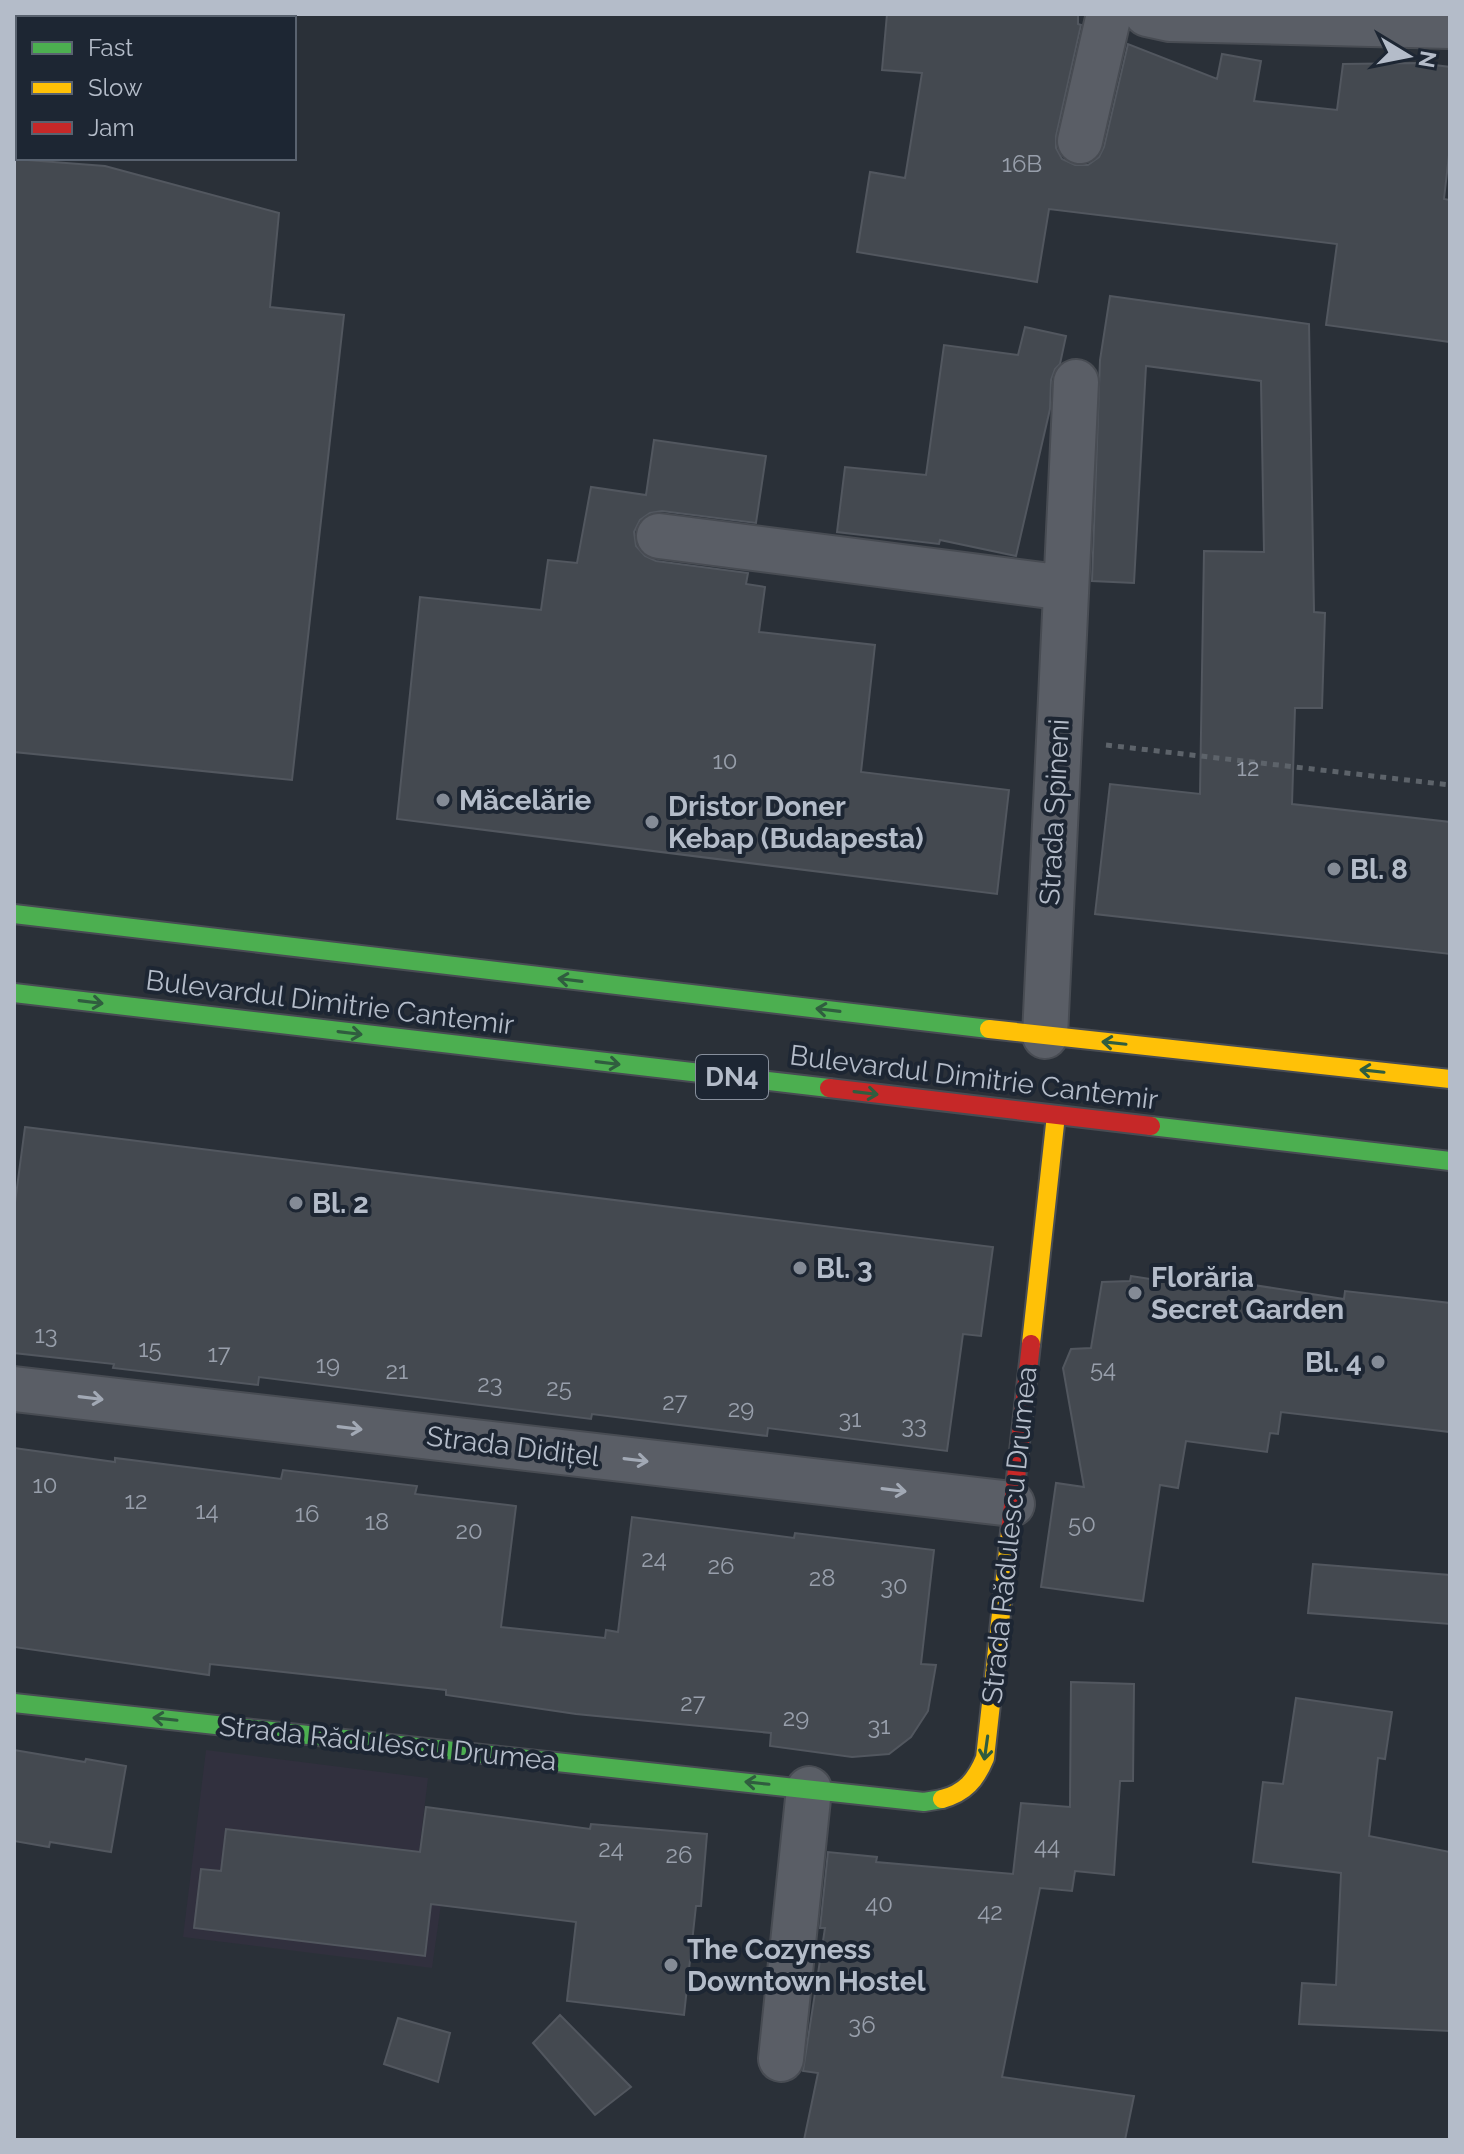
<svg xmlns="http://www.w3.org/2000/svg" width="1464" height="2154" font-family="Raleway,sans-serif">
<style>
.medical{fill:#31303e}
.building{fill:#444950;stroke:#52575f;stroke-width:2}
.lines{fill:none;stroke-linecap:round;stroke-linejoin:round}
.street-casing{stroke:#484c53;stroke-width:48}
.fast-casing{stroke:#484c53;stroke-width:22}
.slow-casing{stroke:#484c53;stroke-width:22}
.jam-casing{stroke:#484c53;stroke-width:22}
.path{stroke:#5d636a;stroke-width:5;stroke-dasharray:6 6;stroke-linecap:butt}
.street{stroke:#5a5e66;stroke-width:44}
.fast{stroke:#4caf50;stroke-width:18}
.slow{stroke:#ffc107;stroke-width:18}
.jam{stroke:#c62828;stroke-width:18}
.oneway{stroke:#305d3f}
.oneway2{stroke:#a2a9b5}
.poi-dot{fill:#848b96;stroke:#1d2633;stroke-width:3}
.labels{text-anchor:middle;stroke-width:8;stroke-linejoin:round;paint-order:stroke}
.number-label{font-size:24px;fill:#989fab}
.shield{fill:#1d2633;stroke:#878f9c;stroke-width:2}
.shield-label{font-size:26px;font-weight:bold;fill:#b4bcc9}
.poi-label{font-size:28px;font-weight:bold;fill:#b4bcc9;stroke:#1d2633;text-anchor:start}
.street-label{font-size:28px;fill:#b4bcc9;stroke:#1d2633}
</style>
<rect width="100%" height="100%" fill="#2a3038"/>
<path class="medical" d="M206,1750l222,28 -13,108 28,4 -11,78 -249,-31z"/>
<path class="building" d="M887,14h191v10l3,1 -25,111v12l6,11 13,6h13l11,-8 5,-10 24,-103 89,35 5,-25 39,7 -7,40 83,9 6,-46 75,-1 32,4v79l-6,53 6,1v142l-124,-17 11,-81 -288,-35 -12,73 -180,-30 13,-80 35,6 17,-105 -40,-3z
M14,159l91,7 174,47 -9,94 74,8 -52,465 -278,-28z
M1110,296l199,28 5,288 11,1 -3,95h-27l-3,96 158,18v132l-355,-40 15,-130 90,10 4,-243 60,1 -3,-171 -115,-15 -12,217 -42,-2 8,-221z
M1025,327l41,9 -6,28 -5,5 -4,11 -1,29 -34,147 -76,-16 -1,4 -102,-12 8,-65 81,8 18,-130 74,10z
M654,440l112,16 -10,67 -94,-12 -12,2 -10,7 -6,12 2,14 9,10 11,5 92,12 -2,11 19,3 -6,45 116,13 -14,127 148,18 -12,104 -600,-75 23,-222 121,13 7,-50 29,3 14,-76 55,8z
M25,1127l968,120 -12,89 -18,-2 -16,117 -179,-23 -1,8 -175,-22 -1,5 -332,-42 -1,8 -145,-17 1,-4 -100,-11v-143z
M1131,1276l63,10 1,-10 149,23 1,-8 105,12v129l-169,-20 -3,22 -8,-1 -3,19 -81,-11 -8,47 -18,-3 -17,116 -102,-14 15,-104 28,4 -21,-119 8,-19 20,-1 11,-66 28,-1z
M14,1448l101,14v-4l166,21 2,-9 134,16 -2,8 101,12 -15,121 104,11 1,-8 12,2 14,-115 162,21 1,-5 139,17 -13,114 15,1 -8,46 -17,26 -22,17 -37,3 -82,-11 1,-13 -195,-19 -130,-19v-5l-236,-26 -1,11 -195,-28z
M1313,1564l137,11v49l-142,-11z
M1071,1682l63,2 -1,97h-13l-6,94 -39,-4 -3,20 -32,-3 -38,189 132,19 -9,44h-321l14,-67 -15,-2 22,-143h-5l8,-76 49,5 -1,5 137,12 8,-71 49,4z
M1296,1698l96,14 -7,47 -7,-1 -9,78 81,16v179l-151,-7 3,-41 34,2 5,-112 -88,-11 10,-80 20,2z
M14,1750l71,12 1,-3 40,7 -15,86 -61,-10 -1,5 -35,-6z
M426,1807l164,22 1,-5 116,10 -6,72h-5l-12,109 -117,-14 9,-79 -145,-18 -6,52 -231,-28 7,-59 20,2 5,-42 194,23z
M560,2015l71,72 -36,28 -62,-72z
M398,2018l52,15 -12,49 -54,-18z"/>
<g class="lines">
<defs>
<path id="street" d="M1147,14l23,5 280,7
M1080,141l29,-127
M659,536l407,52
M1045,1036l31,-654
M14,1389l998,115
M781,2059l28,-270"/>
<path id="fast" d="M14,914l975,115
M14,993l815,95
M1151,1126l299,35
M14,1703l910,99 18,-3"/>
<path id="slow" d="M989,1029l461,50
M1031,1344l25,-229
M942,1799c23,-6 34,-19 43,-41l25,-226"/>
<path id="jam" d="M829,1088l322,38
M1010,1532l21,-188"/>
</defs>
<use href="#street" class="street-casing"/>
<use href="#fast" class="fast-casing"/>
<use href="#slow" class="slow-casing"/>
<use href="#jam" class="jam-casing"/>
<path class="path" d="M1106,745l344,40"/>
<use href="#street" class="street"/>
<use href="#fast" class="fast"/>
<use href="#slow" class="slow"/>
<use href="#jam" class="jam"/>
</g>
<defs><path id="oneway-shaft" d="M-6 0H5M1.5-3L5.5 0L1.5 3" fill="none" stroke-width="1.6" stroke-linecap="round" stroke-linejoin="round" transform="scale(2)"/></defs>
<g class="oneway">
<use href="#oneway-shaft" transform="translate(570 980) rotate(-173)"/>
<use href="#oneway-shaft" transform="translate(91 1002) rotate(7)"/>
<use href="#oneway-shaft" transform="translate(828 1010) rotate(-173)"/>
<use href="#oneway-shaft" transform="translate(350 1033) rotate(7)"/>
<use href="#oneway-shaft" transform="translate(1114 1043) rotate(-174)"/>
<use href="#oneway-shaft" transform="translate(608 1063) rotate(7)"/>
<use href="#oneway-shaft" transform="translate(1372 1071) rotate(-174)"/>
<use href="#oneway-shaft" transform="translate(866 1093) rotate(7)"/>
<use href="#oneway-shaft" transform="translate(165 1719) rotate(-174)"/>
<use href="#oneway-shaft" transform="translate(986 1748) rotate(98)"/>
<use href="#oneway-shaft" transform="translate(757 1783) rotate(-174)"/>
</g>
<g class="oneway2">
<use href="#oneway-shaft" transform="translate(91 1398) rotate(7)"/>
<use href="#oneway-shaft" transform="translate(350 1428) rotate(7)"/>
<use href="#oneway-shaft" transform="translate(636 1460) rotate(7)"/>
<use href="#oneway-shaft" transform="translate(894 1490) rotate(7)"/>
</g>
<g class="poi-dot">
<circle cx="443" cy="800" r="8"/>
<circle cx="652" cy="822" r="8"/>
<circle cx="1334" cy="869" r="8"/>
<circle cx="296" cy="1203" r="8"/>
<circle cx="800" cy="1268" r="8"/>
<circle cx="1135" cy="1293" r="8"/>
<circle cx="1378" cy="1362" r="8"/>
<circle cx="671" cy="1965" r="8"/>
</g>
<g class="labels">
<g class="number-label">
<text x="1022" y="172">16B</text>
<text x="725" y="769">10</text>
<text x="1248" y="776">12</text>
<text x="46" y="1343">13</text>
<text x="150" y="1357">15</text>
<text x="219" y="1362">17</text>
<text x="328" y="1373">19</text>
<text x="1103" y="1377">54</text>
<text x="397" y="1379">21</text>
<text x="490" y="1392">23</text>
<text x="559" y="1396">25</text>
<text x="675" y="1410">27</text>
<text x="741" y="1417">29</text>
<text x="850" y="1427">31</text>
<text x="914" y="1433">33</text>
<text x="45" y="1493">10</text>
<text x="136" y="1509">12</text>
<text x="207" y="1519">14</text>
<text x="307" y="1522">16</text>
<text x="377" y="1530">18</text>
<text x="1082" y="1532">50</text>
<text x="469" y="1539">20</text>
<text x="654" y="1567">24</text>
<text x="721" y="1574">26</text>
<text x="822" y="1586">28</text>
<text x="894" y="1594">30</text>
<text x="693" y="1711">27</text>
<text x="796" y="1726">29</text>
<text x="879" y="1734">31</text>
<text x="1047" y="1854">44</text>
<text x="611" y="1857">24</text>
<text x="679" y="1863">26</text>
<text x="879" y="1912">40</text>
<text x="990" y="1920">42</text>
<text x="862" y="2033">36</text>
</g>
<rect class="shield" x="696" y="1055" width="72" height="44" rx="6"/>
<g class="shield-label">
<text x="732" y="1086">DN4</text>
</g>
<g class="poi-label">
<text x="459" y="810">Măcelărie</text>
<text x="668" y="816">Dristor Doner<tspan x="668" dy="32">Kebap (Budapesta)</tspan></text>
<text x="1350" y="879">Bl. 8</text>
<text x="312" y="1213">Bl. 2</text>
<text x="816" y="1278">Bl. 3</text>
<text x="1151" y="1287">Florăria<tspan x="1151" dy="32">Secret Garden</tspan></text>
<text x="1362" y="1372" text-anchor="end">Bl. 4</text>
<text x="687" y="1959">The Cozyness<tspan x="687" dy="32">Downtown Hostel</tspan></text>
</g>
<g class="street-label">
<text transform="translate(1054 812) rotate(-87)" y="10">Strada Spineni</text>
<text transform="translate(330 1002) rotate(7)" y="10">Bulevardul Dimitrie Cantemir</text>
<text transform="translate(974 1077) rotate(7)" y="10">Bulevardul Dimitrie Cantemir</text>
<text transform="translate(513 1446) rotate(7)" y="10">Strada Didițel</text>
<text transform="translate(1009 1535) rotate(-84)" y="10">Strada Rădulescu Drumea</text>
<text transform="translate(388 1743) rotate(6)" y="10">Strada Rădulescu Drumea</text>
</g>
</g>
<rect width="1464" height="2154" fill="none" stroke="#b4bcc9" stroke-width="32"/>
<rect x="16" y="16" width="280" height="144" fill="#1d2633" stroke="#59626f" stroke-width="2"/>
<rect x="32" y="42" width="40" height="12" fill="#4caf50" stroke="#59626f" stroke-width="2"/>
<text x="88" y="56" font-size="24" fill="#b4bcc9">Fast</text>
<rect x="32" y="82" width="40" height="12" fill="#ffc107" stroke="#59626f" stroke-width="2"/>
<text x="88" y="96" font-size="24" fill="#b4bcc9">Slow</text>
<rect x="32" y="122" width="40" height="12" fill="#c62828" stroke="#59626f" stroke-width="2"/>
<text x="88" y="136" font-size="24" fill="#b4bcc9">Jam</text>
<g transform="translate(1408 56) rotate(100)" stroke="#1d2633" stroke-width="6" paint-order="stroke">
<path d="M0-6L14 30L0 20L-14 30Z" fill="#b4bcc9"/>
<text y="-12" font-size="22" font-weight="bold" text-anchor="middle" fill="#b4bcc9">N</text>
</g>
</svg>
